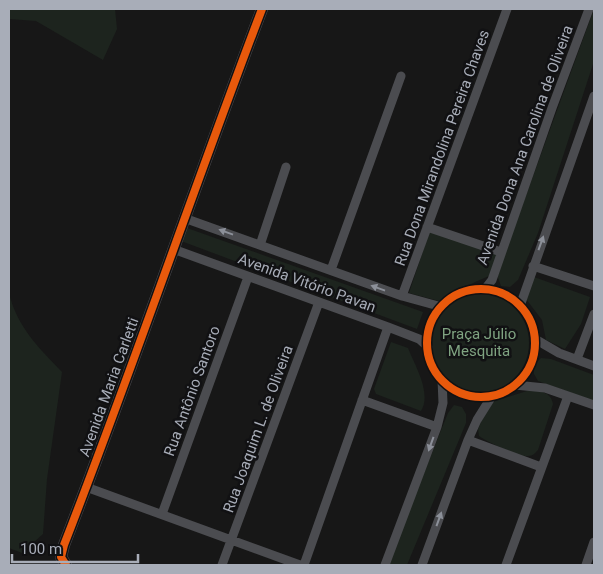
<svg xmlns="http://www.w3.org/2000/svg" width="603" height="574" font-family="Roboto,sans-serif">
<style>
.green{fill:#1d241e}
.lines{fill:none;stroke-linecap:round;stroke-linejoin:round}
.street{stroke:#4b4c50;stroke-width:9}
.secondary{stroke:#4a4a4e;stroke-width:12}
.cycleway-casing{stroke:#111113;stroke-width:11}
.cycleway{stroke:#e8590c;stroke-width:8}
.oneway{fill:#8c9099}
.labels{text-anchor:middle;stroke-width:5;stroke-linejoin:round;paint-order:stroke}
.street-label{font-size:15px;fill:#a8adb8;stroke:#111113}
.park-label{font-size:15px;fill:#7fa381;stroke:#111113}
</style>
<rect width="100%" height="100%" fill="#171717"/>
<path class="green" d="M9,9h106l2,20 -14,31 -67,-39 -27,-2z
M594,9v52l-56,172 -20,47 -8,7 -9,-1 -4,-11z
M187,228l236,84 -6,17 -236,-88z
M430,230l67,25 -8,21c-17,7 -32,14 -46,26l-34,-9z
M534,277l56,20 -9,27 -16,25 -19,-9 -4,-20 -16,-21z
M9,293c8,34 30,55 53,79l-15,107 -4,55 -21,19 -13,-5z
M429 343a50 50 0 1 1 100 0a50 50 0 1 1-100 0Z
M391,342l17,6c7,18 24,45 13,63l-45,-17 -2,-5z
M541,358l10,1 43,16v26l-56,-20 -4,-7v-9z
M530,390c11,1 21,2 23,14l-15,46c-3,3 -5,6 -10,6 -9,1 -41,-14 -49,-20l-1,-7 11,-26z
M454,405l8,2 4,7v9l-59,142h-20l61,-152z"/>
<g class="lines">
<path class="street" d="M184,218l218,78 40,11
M427,227l74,25
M260,245l26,-78
M173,249l215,78 31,12 9,8
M533,266l61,20
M331,270l70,-194
M485,289l7,-9 60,-172 37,-99
M427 343a54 54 0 1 1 108 0a54 54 0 1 1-108 0Z
M402,296l105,-287
M520,306l74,-210
M535,339l24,14 35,13
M577,359l17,-45
M515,385l30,3 49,17
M362,400l75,27
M468,440l73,27
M86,487l214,78
M162,514l86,-237
M222,565l97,-263
M304,565l84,-238
M385,565l52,-138 6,-24 -1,-24
M422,565l46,-125 9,-20 15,-24
M506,565l62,-169
M586,565l8,-23"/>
<path class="secondary" d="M66,565l-5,-8 3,-12c69,-177 130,-358 198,-536"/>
<defs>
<path id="cycleway" d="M427 343a54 54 0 1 1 108 0a54 54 0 1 1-108 0Z
M66,565l-5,-8 3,-12c69,-177 130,-358 198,-536"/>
</defs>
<use href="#cycleway" class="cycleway-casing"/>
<use href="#cycleway" class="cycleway"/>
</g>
<defs><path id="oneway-solid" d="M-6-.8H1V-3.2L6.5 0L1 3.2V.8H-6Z" transform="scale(1.25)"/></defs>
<g class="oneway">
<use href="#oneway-solid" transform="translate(226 232) rotate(-160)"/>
<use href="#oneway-solid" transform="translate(541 243) rotate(-70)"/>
<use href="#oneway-solid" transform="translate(378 288) rotate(-160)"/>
<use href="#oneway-solid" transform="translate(431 444) rotate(110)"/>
<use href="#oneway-solid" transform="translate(439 519) rotate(-70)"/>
</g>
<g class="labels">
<g class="street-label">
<text transform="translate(525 145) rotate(-70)" y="5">Avenida Dona Ana Carolina de Oliveira</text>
<text transform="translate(442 148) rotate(-70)" y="5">Rua Dona Mirandolina Pereira Chaves</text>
<text transform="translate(307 283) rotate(20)" y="5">Avenida Vitório Pavan</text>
<text transform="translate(109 387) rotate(-70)" y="5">Avenida Maria Carletti</text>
<text transform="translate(192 391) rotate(-70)" y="5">Rua Antônio Santoro</text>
<text transform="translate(258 429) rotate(-70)" y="5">Rua Joaquim L. de Oliveira</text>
</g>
<g class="park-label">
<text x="479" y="339">Praça Júlio<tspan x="479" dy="17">Mesquita</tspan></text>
</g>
</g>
<rect width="603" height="574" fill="none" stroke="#a8adb8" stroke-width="20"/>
<path d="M12 554v8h126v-8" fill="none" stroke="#a8adb8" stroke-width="2.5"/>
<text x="20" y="554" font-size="15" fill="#a8adb8" stroke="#111113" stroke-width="4" paint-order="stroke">100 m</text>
</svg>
